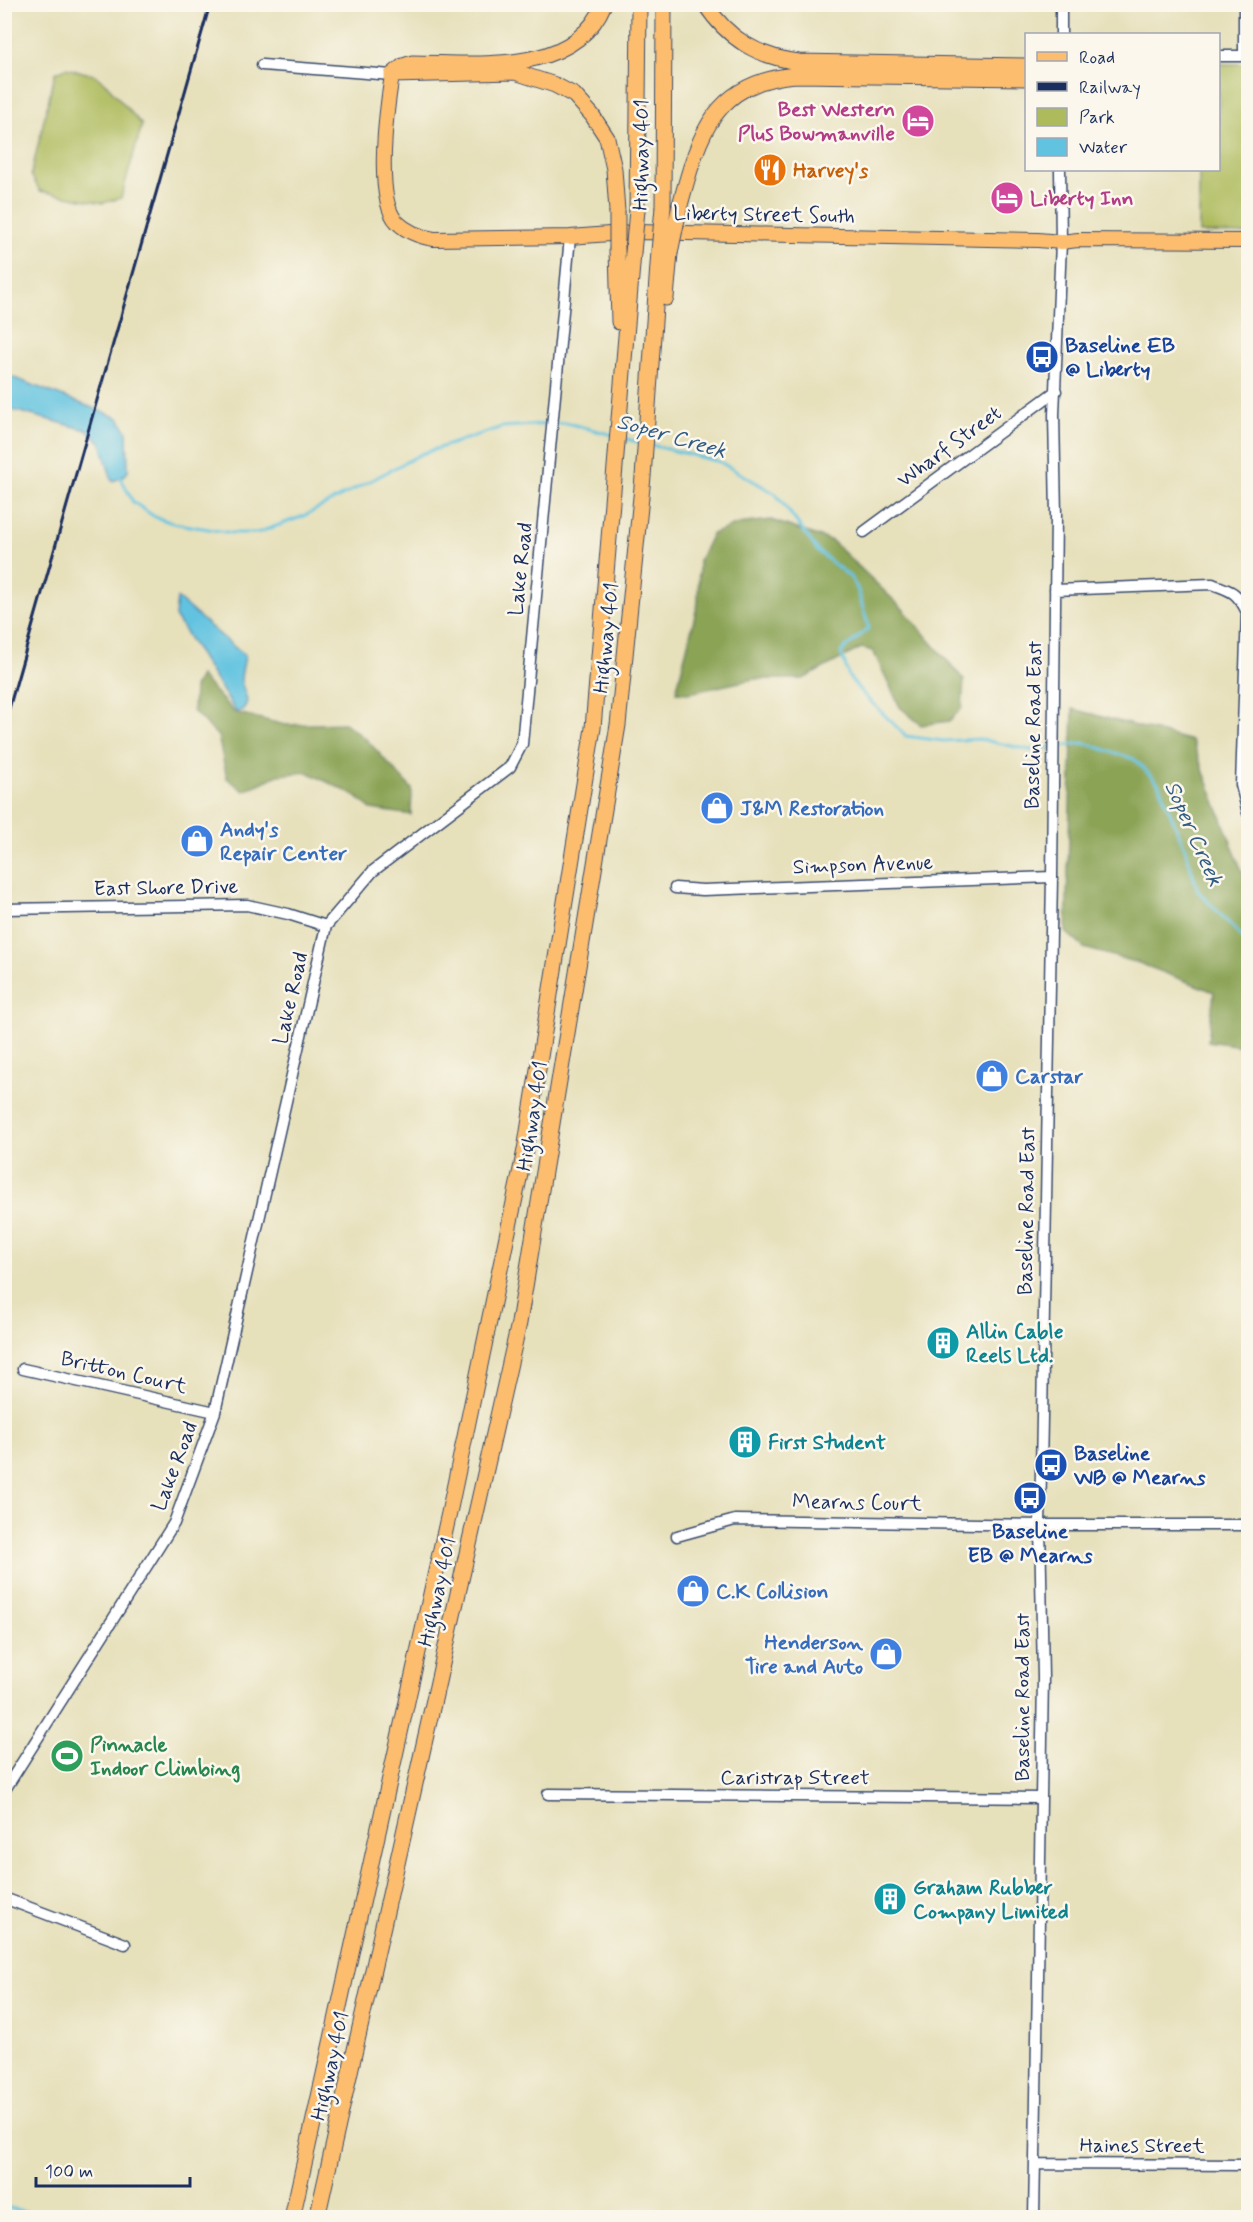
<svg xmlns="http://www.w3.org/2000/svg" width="1253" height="2222" font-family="Mynerve,sans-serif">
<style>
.green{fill:#aebb5d;stroke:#64755e;stroke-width:1.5}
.forest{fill:#8aa354;stroke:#526959;stroke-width:1.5}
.water{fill:#62c3e0;stroke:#3e799f;stroke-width:1.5}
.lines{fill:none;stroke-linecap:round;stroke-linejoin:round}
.stream{stroke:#62c3e0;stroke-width:3}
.minor-casing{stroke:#394a6c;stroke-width:13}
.major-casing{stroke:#394a6c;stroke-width:16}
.highway-casing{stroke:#394a6c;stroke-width:17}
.minor{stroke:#fff;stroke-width:10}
.major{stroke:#fcbd6e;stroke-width:14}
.highway{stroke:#fcbd6e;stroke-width:15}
.rail{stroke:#1b2f5e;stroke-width:3}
.highway-bridge-casing{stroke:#394a6c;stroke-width:17;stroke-linecap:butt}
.highway-bridge{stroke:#fcbd6e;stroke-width:15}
.labels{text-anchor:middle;stroke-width:5;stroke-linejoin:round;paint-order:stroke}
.hotel-label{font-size:21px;font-weight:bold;fill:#b23c85;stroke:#fbf7ec;text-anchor:end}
.street-label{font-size:21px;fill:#1b2f5e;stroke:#fbf7ec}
.food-label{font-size:21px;font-weight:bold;fill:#c56008;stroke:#fbf7ec;text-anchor:start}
.transit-label{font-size:21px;font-weight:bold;fill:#164399;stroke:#fbf7ec;text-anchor:start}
.shop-label{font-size:21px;font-weight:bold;fill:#366cbe;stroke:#fbf7ec;text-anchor:start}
.culture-label{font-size:21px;font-weight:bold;fill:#0d838f;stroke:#fbf7ec;text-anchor:start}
.leisure-label{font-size:21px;font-weight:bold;fill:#27864d;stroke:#fbf7ec;text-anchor:start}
.water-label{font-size:22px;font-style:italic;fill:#305b85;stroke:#fbf7ec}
</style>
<rect width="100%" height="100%" fill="#fbf7ec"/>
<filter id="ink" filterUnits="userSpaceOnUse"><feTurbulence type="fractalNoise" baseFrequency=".0167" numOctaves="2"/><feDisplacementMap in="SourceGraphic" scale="12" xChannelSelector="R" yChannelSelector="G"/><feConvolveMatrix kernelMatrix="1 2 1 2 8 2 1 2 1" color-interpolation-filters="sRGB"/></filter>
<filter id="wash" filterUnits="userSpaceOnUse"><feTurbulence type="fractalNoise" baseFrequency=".008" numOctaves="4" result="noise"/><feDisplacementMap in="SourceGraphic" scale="24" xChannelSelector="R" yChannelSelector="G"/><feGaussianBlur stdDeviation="1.35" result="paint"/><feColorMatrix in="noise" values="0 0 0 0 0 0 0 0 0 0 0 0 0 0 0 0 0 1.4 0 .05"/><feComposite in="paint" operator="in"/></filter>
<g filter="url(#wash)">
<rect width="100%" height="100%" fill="#e6e0bb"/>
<path class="green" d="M1219,64h29v170l-49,-1v-63h19z
M66,68l29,7 12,10 35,40 -21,73 -18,5 -63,-12 -9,-16 24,-102z"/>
<path class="forest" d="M771,520l61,21 71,68 61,71 -2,28 -13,13 -28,4 -21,-18 -27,-56 -12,-3 -58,31h-49l-65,14 -13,-1 22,-89 1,-43 13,-26 26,-10z
M200,676l34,36 51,13 59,-2 22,16 46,50 -1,26 -40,-6 -17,-14 -47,-23 -29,3 -34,16 -17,-13 -9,-42 -25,-25 1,-24z
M1073,709l119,32 56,146v160l-40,-6 6,-49 -75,-29 -55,-15 -18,-16z"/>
<path class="water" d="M4,374l115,44 8,14 1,40 -7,6 -9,3 -11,-38 -14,-13 -82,-22z
M177,598l68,58c-1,7 -4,17 -4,24 2,14 12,20 0,31l-5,1 -61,-96z"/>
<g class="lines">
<path class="stream" d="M555,424l12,-1 46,12
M622,438l17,4
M651,445l69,17 56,32 42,57 32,26 7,11 12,40 -28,24 8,25 16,19 41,40 37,5 36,-2 51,11 54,-7 50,16 24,24 28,68 12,40 50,52
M121,478l12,24 22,15 18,6 59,10h25l47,-17 117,-62 81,-27 47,-3
M4,2207l54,11"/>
</g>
</g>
<g filter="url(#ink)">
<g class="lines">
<defs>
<path id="minor" d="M1061,4v30
M1218,56h30
M1244,56v-52
M262,65l130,10
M864,532l192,-141
M1055,590l157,-6c20,7 25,8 35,28l-6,173 7,28
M675,888l28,2 349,-13
M4,909l243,-4 41,9 38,12
M23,1369l192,43
M677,1536l58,-16 305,5h208
M4,1791l170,-268 41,-111 111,-486 47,-55 137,-104 12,-23 48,-507
M548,1794l493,4
M4,1898l121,46
M1035,2164l213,1
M1034,2218l9,-540 -3,-153 12,-648 4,-362 -2,-100 7,-173 -1,-72"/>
<path id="major" d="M392,75c-5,31 -18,124 5,147 10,10 24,15 37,17l136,-2 66,-5 402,8 23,2 17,-2 170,1"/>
<path id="highway" d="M705,4c23,35 53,53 94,58l227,4
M392,75l123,-3 40,13 19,10 18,20 15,23 7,31 3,42
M392,75l11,-9 9,-3c64,0 162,14 192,-59
M680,205c19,-69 32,-123 116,-130l230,3
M663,207l1,-203
M637,210l2,-206
M617,250l2,72
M666,298l4,-45
M292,2218l157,-705 76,-363 68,-422 40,-475
M317,2218l202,-895 99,-598 25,-248 16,-226"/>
</defs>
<use href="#minor" class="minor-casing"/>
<use href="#major" class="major-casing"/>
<use href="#highway" class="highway-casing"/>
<use href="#minor" class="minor"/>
<use href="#major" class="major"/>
<use href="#highway" class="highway"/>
<path class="rail" d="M4,726l206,-722"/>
<defs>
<path id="highway-bridge" d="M617,211v39
M659,251l4,-44
M633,253l4,-43
M670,253l10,-48"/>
</defs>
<use href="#highway-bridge" class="highway-bridge-casing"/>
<use href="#highway-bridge" class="highway-bridge"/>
</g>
</g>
<defs>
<symbol id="hotel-disc" viewBox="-11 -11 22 22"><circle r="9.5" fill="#d1479c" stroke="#fbf7ec"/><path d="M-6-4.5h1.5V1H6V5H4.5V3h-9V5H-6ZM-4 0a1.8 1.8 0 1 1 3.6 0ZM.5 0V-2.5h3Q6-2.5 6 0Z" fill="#fff"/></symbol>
<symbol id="restaurant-disc" viewBox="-11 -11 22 22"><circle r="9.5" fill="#e8710a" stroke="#fbf7ec"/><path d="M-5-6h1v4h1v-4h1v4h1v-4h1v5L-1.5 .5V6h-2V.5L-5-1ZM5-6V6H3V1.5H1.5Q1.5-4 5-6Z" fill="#fff"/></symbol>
<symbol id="bus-disc" viewBox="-11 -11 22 22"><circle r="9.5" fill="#1a4fb4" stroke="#fbf7ec"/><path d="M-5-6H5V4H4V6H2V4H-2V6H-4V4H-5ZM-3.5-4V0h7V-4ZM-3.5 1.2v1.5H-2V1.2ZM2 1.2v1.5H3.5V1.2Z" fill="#fff"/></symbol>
<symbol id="shop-disc" viewBox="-11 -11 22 22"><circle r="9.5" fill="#3f7fe0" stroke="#fbf7ec"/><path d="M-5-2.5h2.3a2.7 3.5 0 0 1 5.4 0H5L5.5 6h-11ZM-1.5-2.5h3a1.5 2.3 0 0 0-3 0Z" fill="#fff"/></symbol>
<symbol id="building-disc" viewBox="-11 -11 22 22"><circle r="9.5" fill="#0f9aa8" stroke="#fbf7ec"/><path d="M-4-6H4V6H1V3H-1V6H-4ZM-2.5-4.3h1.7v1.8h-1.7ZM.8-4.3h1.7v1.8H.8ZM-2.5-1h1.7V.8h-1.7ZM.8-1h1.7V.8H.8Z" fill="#fff"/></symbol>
<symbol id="stadium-disc" viewBox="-11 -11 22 22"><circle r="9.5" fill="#2e9e5b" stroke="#fbf7ec"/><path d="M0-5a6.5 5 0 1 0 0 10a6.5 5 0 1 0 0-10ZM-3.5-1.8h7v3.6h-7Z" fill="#fff"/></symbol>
</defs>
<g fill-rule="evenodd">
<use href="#hotel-disc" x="899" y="102" width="38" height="38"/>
<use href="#restaurant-disc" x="751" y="151" width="38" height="38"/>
<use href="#hotel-disc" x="988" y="179" width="38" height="38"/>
<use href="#bus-disc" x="1023" y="338" width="38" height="38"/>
<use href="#shop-disc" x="698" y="789" width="38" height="38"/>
<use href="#shop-disc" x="178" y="822" width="38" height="38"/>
<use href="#shop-disc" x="973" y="1057" width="38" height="38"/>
<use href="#building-disc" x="924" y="1324" width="38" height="38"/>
<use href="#building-disc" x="726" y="1423" width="38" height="38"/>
<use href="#bus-disc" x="1032" y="1446" width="38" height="38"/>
<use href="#bus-disc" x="1011" y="1479" width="38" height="38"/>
<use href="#shop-disc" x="674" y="1572" width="38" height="38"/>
<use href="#shop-disc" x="867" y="1635" width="38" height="38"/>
<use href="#stadium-disc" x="48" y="1737" width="38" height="38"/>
<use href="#building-disc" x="871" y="1880" width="38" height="38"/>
</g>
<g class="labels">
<g class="hotel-label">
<text x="895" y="116">Best Western<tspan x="895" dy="24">Plus Bowmanville</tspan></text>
<text x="1030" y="205" text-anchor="start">Liberty Inn</text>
</g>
<g class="street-label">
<text transform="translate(641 155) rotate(-89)" y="7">Highway 401</text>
<text transform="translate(764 214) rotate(1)" y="7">Liberty Street South</text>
<text transform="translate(949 446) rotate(-36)" y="7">Wharf Street</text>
<text transform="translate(520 569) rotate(-84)" y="7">Lake Road</text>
<text transform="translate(606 638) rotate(-84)" y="7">Highway 401</text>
<text transform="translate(1033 725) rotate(-89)" y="7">Baseline Road East</text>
<text transform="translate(863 864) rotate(-2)" y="7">Simpson Avenue</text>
<text transform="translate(166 887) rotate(-1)" y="7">East Shore Drive</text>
<text transform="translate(290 998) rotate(-77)" y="7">Lake Road</text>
<text transform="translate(532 1116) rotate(-81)" y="7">Highway 401</text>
<text transform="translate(1026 1211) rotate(-89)" y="7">Baseline Road East</text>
<text transform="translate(124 1372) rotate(13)" y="7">Britton Court</text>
<text transform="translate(174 1466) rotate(-69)" y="7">Lake Road</text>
<text transform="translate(857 1502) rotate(1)" y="7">Mearns Court</text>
<text transform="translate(437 1592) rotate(-77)" y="7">Highway 401</text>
<text transform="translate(1022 1697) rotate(-90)" y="7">Baseline Road East</text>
<text x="795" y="1784">Caristrap Street</text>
<text transform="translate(330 2066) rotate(-77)" y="7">Highway 401</text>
<text x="1142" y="2152">Haines Street</text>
</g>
<g class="food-label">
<text x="793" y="177">Harvey's</text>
</g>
<g class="transit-label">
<text x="1065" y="352">Baseline EB<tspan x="1065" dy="24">@ Liberty</tspan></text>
<text x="1074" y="1460">Baseline<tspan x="1074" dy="24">WB @ Mearns</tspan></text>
<text x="1030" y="1538" text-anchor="middle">Baseline<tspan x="1030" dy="24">EB @ Mearns</tspan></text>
</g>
<g class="shop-label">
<text x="740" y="815">J&amp;M Restoration</text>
<text x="220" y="836">Andy's<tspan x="220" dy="24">Repair Center</tspan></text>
<text x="1015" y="1083">Carstar</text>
<text x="716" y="1598">C.K Collision</text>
<text x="863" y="1649" text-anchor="end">Henderson<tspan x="863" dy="24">Tire and Auto</tspan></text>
</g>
<g class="culture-label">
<text x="966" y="1338">Allin Cable<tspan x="966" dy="24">Reels Ltd.</tspan></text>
<text x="768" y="1449">First Student</text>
<text x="913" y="1894">Graham Rubber<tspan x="913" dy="24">Company Limited</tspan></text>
</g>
<g class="leisure-label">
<text x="90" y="1751">Pinnacle<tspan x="90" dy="24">Indoor Climbing</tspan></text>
</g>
<g class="water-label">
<text transform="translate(672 435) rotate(16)" y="8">Soper Creek</text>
<text transform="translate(1195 833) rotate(66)" y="8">Soper Creek</text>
</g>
</g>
<rect width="1253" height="2222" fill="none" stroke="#fbf7ec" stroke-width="24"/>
<rect x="1025" y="33" width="195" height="138" fill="#fbf7ec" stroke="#a1a7b3" stroke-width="1.5"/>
<rect x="1037" y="52" width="30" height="9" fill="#fcbd6e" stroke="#a1a7b3" stroke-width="1.5"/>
<text x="1079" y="63" font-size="18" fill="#1b2f5e">Road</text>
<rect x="1037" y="82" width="30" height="9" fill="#1b2f5e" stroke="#a1a7b3" stroke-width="1.5"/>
<text x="1079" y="93" font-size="18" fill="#1b2f5e">Railway</text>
<rect x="1037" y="108" width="30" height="18" fill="#aebb5d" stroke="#a1a7b3" stroke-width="1.5"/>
<text x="1079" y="123" font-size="18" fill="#1b2f5e">Park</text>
<rect x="1037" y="138" width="30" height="18" fill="#62c3e0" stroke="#a1a7b3" stroke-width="1.5"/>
<text x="1079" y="153" font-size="18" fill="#1b2f5e">Water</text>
<path d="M36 2177v9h154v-9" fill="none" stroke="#1b2f5e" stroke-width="3"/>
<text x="45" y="2177" font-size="18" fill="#1b2f5e" stroke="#fbf7ec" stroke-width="4.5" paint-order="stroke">100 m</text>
</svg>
